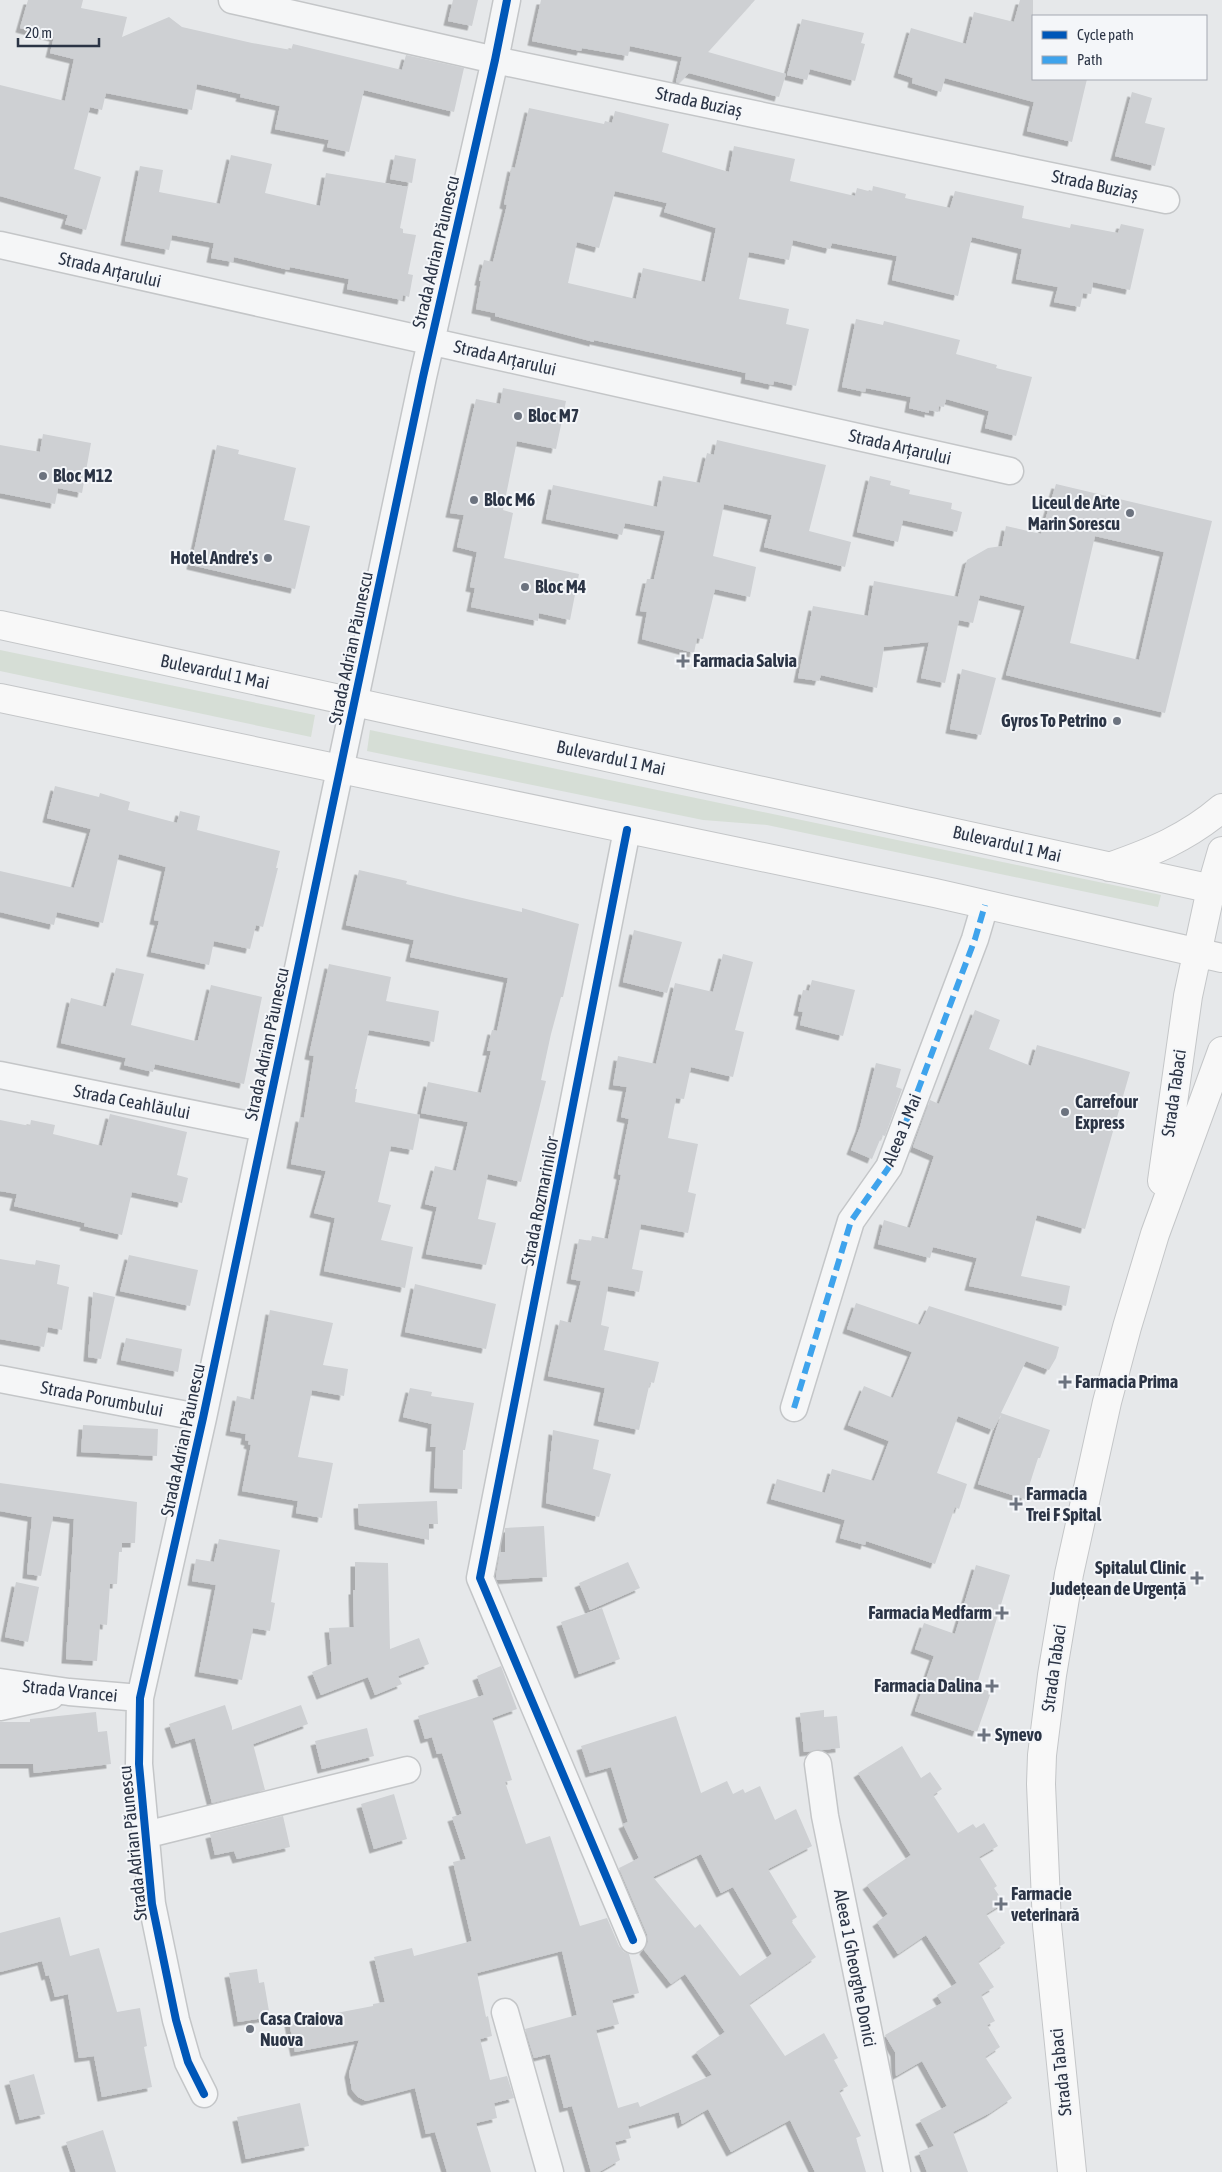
<svg xmlns="http://www.w3.org/2000/svg" width="1222" height="2172" font-family="'Asap Condensed',sans-serif">
<style>
.green{fill:#d6ded6}
.building{fill:#ced0d3;fill-rule:evenodd;filter:url(#shadow)}
.lines{fill:none;stroke-linecap:round;stroke-linejoin:round}
.minor-casing{stroke:#c4c6c8;stroke-width:29}
.secondary-casing{stroke:#c4c6c8;stroke-width:30}
.minor{stroke:#f5f6f7;stroke-width:26}
.secondary{stroke:#f8f8f8;stroke-width:28}
.quiet{stroke:#3ea3ec;stroke-width:6;stroke-dasharray:12 6;stroke-linecap:butt}
.cycleway-casing{stroke:#f4f6f9;stroke-width:11}
.cycleway{stroke:#0057b8;stroke-width:8}
.poi-dot{fill:#6c737f;stroke:#f4f6f9;stroke-width:2}
.labels{text-anchor:middle;stroke-width:4;stroke-linejoin:round;paint-order:stroke}
.street-label{font-size:18px;fill:#2b3445;stroke:#f4f6f9}
.poi-label{font-size:18px;font-weight:bold;fill:#2b3445;stroke:#f4f6f9;text-anchor:start}
</style>
<defs>
<filter id="shadow"><feDropShadow dx="-4.5" dy="4.5" stdDeviation="0" flood-color="#0004"/></filter>
</defs>
<rect width="100%" height="100%" fill="#e6e8ea"/>
<path class="green" d="M0,650l315,65 -4,22 -311,-66z
M370,730l791,165 -3,12 -391,-82 -64,-5 -336,-69z"/>
<path class="building" d="M28,0h55l-2,8 46,9 -5,20 47,-20 13,10 70,16 39,7 2,-6 109,26 4,-15 58,13 -10,44 -90,-22 -15,62 -22,-5 2,-7 -54,-11 5,-23 -40,-9 1,-3 -44,-10 -5,26 -86,-17 -4,17 -12,-3 -16,62 27,8 -15,53 -21,-6 3,-9 -68,-19v-111l65,16 9,-42 -24,-6 4,-16 -34,-9z
M453,0h25l-6,26 -24,-5z
M541,0h214l-47,52 78,22 -7,23 -90,-24 -10,10 -3,-1 6,-25 -52,-11 -2,10 -46,-8 -1,3 -49,-10z
M1020,0h13v79h54l-15,63 -45,-11 7,-29 -89,-24 -4,14 -29,-9 1,-5 -15,-5 13,-45 55,16 8,-32 40,10z
M802,19l62,14 -3,10 4,1 -10,37 -45,-12 -3,11 -20,-5z
M1132,92l20,6 -7,25 20,5 -10,38 -40,-10z
M529,108l75,16 1,-3 7,2 3,-12 54,13 -7,28 67,20 5,-26 61,13 -5,22 65,15 2,-8 15,4 1,-6 33,8 -1,4 45,10 5,-17 69,15 -2,12 48,10 1,-4 47,9 3,-9 23,5 -14,61 -37,-8 -2,12 -8,-1 -3,14 -26,-5 4,-15 -42,-8 6,-30 -50,-12 -14,59 -66,-16 5,-24 -65,-13 -2,6 -37,-9 -4,20 -40,-8 -10,47 50,10 -3,15 23,5 -13,57 -22,-5 -1,4 -28,-6 1,-6 -152,-33v2l-99,-26v-3l-19,-4 5,-28h-2l5,-21 9,2 14,-57 -3,-1 8,-37 3,1zM615,191l52,12 -3,9 52,16 -11,54 -62,-14 -7,31 -68,-16 9,-41 22,6z
M231,155l41,9 -7,29 55,13 6,-33 82,14 -8,41 3,1v4l13,2 -8,39 5,1 -4,22 -6,-2 -1,5 -55,-11 2,-10 -59,-12 -1,3 -55,-13 -1,5 -22,-4 3,-15 -42,-8 -3,15 -44,-9 15,-75 23,4 -4,22 61,12z
M395,155l21,4 -4,24 -22,-4z
M856,319l27,6 1,-4 76,19 -4,14 41,11 -1,3 36,9 -16,59 -31,-8 4,-17 -43,-12 -2,8 -5,-1 -1,6 -9,-2v3l-20,-5 2,-11 -45,-9 -1,4 -23,-5z
M503,388l63,13 -10,48 -39,-8 -14,69 10,3 -9,45 75,16 -9,46 -31,-7 -1,8 -67,-14 4,-19 -5,-1 7,-35 -20,-5 7,-32 -14,-2 26,-114 24,5z
M43,434l48,9 -9,50 -24,-5 -3,16 -55,-11v-48l40,7z
M717,440l109,25 -17,66 42,11 -6,25 -81,-20 8,-32 -48,-11 -11,52 43,11 -6,30 -35,-8 -12,50 -6,-1 -3,15 -52,-14 5,-27 -7,-1 7,-32h7l11,-48 -40,-8 -3,12 -76,-16 7,-34 104,22 6,-31 37,7 7,-30 7,2z
M217,445l22,5 -1,4 58,14 -12,52 26,6 -15,63 -104,-24z
M870,476l21,5 -1,4 20,5 -1,4 43,9 -1,6 11,3 -5,20 -54,-12 -5,22 -41,-10z
M1056,484l156,37 -47,192 -159,-38 19,-69 -45,-11 -7,28 -14,-3 -14,63 -24,-5 8,-36 -45,5 -7,41 -56,-13 -2,6 -21,-3 15,-72 55,10 6,-35 84,16 9,-37 21,-12 14,-2 4,-20 35,8zM1095,536l69,16 -25,108 -69,-17z
M962,669l34,9 -15,57 -31,-6z
M55,786l44,11 1,-4 30,9 -2,8 49,13 3,-12 20,5 -3,14 83,21 -4,17h2l-15,59 -7,-2 -6,24 -36,-8 -5,24 -58,-13 8,-31 -5,-1 12,-53 -47,-13 -16,69 -46,-11 -3,13 -54,-13v-41l74,17 17,-59 -44,-11z
M359,870l48,11 -1,3 52,13 64,15v-4l57,16 -16,73h-2l-10,37 -10,46 5,1 -25,101 -33,-8 -10,45 18,4 -10,42 -60,-11 11,-47 -12,-3 10,-38 21,5 12,-49 -47,-9 7,-31 53,11 10,-42h-4l5,-21 5,1 11,-53 -98,-21 4,-17 -68,-15z
M634,930l48,12 -15,51 -44,-11z
M723,954l30,8 -18,68 9,2 -11,45 -42,-10 -7,32 -8,-1 -8,40 30,6 -10,48 8,2 -8,39 -47,-9 -9,45 11,2 -4,21 -31,-6 -7,39 8,2 -5,23 55,12 -5,21 -4,-1 -11,48 -41,-9 7,-33 -57,-12 12,-56 11,3 10,-42 -10,-2 8,-40 12,2 1,-5 16,3 13,-64 -3,-1 11,-55 -8,-2 6,-30 -14,-2 5,-29 38,8 19,-81 38,9z
M329,964l62,13 -5,24 53,10 -5,31 -65,-12 -14,59h2l-2,13 65,13 -7,35 -22,-4 -13,56 13,3 -10,35 32,7 -8,41 -81,-17 11,-53 -21,-5 12,-42 -35,-7 9,-47 4,1 10,-62 -5,-1z
M116,968l28,6 -13,51 64,16 3,-1 13,-55 51,12 -18,87 -89,-20 -2,8 -29,-7 2,-7 -65,-15 10,-45 35,9z
M812,980l43,10 -12,46 -43,-11 3,-13 -5,-1 5,-21 6,1z
M975,1010l25,10 -11,29 42,17 6,-21 93,27 -45,157 -48,-14 -16,61 49,10 -4,20 -97,-20 8,-28 -44,-11 -3,11 -52,-14 6,-24 26,8 24,-72 -21,-9 17,-47 9,4z
M876,1063l25,6 -5,18 6,2 -17,47 -3,-1 -10,24 -21,-9 9,-23z
M110,1114l77,18 -10,43 11,3 -6,25 -50,-11 -10,43 -38,-9 1,-3 -71,-17 3,-12 -17,-3v-71l30,6 1,-6 24,5 -2,9 49,12z
M129,1255l69,15 -8,36 -70,-15z
M0,1259l35,6 1,-5 24,5 -3,19 12,3 -7,43 -14,-3 -4,20 -44,-8z
M415,1284l81,20 -10,45 -81,-17z
M93,1292l22,5 -14,62 -13,-2z
M856,1303l64,22 9,-19 130,41 -3,11 -7,12 -23,-9 -25,52 49,17 -10,28h-2l-13,41 -47,-15 23,-69 -8,15 -35,-14 -21,57 30,11 -8,25 -4,-2 -20,57 -69,-23 -1,4 -25,-7 5,-18 -74,-21 6,-20 48,14 7,-24 42,12 15,-40 -41,-16 16,-39 29,12 19,-46 -65,-23z
M270,1310l63,13 -10,42 25,4 -4,27 -32,-6 -14,67 35,6 -11,55 -26,-5 2,-12 -56,-10 9,-46 -3,-1 1,-3 -4,-1 1,-6 -16,-3 7,-35 17,4z
M126,1338l56,11 -4,23 -57,-12z
M410,1388l22,4 -1,4 43,7 -9,47h-2l-1,39 -28,-1 2,-41h-6l2,-23 -29,-7z
M83,1425l75,4 -1,27 -76,-4z
M553,1430l46,10 -6,29 18,5 -12,43 -53,-14z
M0,1483l137,19 -2,41h-13v9h-3l-2,32h-7l-3,41 -7,-1 -3,37 -31,-2 8,-140 -21,-3 -12,60 -14,-2 5,-57 -32,-6z
M437,1501l1,23h-9v16l-70,-15 -1,-21z
M544,1526l3,51 -50,3 -1,-4 4,-24h5v-24z
M219,1539l61,11 -9,52 4,1 -5,28 -17,-3 -11,52 -43,-8 17,-87 -24,-4 4,-22 18,3z
M355,1562l33,1 2,86 29,-11 10,26 -31,12 4,8 -27,11 -7,-18 -47,18 -9,-23 20,-8 -3,-36 25,-1 -1,-37h2z
M628,1562l12,26 -50,22 -11,-27z
M976,1565l34,10 -34,112 15,5 -14,40 -62,-21 19,-55 -19,-7 9,-26 31,11z
M16,1582l23,5 -11,55 -23,-5z
M602,1608l18,51 -41,15 -18,-52z
M501,1666l16,43 -25,9 20,62 -7,2 21,62 24,-8 30,90 27,-8 12,28 5,6 5,2 10,39 -27,7 7,24 -23,6 22,78 20,-6 2,5 72,-32 -16,-23 29,-20 -40,-58 -14,10 -27,-34 4,-8 -1,-8 -28,-66 20,-10 -16,-34 5,-2 -17,-55 -21,6 -9,-27 95,-30 25,77 26,-12 6,13 10,-5 2,4 15,-7 15,34 21,-11 16,37 -44,23 29,48 -6,4 25,36 -67,47 36,52 39,-23 14,25 -4,2 14,26 -9,5 22,45 -5,2 10,34h-51l-25,-52 -59,32 -23,-43 -26,15 -3,-12 -51,14 3,12 -16,4 5,18 -21,12h-8l-19,-66 -8,2 -14,-54 -16,4 -9,-29 52,-14 -15,-64 -85,22 9,44 2,-1 4,20 -12,3 10,41 17,-4 7,22 -20,5 3,15 -21,5 15,49h-44l-12,-40 -9,2 -11,-46 -49,13 -8,-4 -6,-7 -3,-17 10,-33 -64,12 -6,-30 84,-16v-2l12,-2 -11,-45 38,-9 2,8 58,-15 -19,-79 13,-3 -14,-42 10,-3 -20,-61 -5,1 -5,-17 -7,2 -7,-23 66,-21 -7,-19zM701,1854l20,39 12,-6 39,67 -32,22 -40,-52 -5,4 -42,-51z
M225,1705l7,22v3l69,-25 7,19 -55,20 12,46 -53,13 -17,-65 -19,6 -7,-20z
M824,1710v7l13,-1 3,32 -36,4 -4,-39z
M96,1712l2,20 9,-1 4,33 -77,9 -1,-9h-33v-42h30v-3z
M367,1728l7,28 -52,13 -7,-28z
M902,1746l19,32 9,-6 12,17 -9,6 25,38 15,-9 3,4 8,-5 14,23 -19,11 18,29 -3,2 10,15 -18,11 19,29 -27,19 16,25 -13,8 14,26 -8,4 13,22 -15,10 27,41 -22,15 -37,19 15,40h-41l-8,-20 15,-6 -14,-26 27,-14 -25,-45 -26,15 -1,-24 -10,-17 57,-32 -5,-8 20,-12 -31,-48 -28,19 -21,-32 11,-8 -21,-29 44,-30 -53,-82z
M394,1794l13,45 -33,10 -13,-45z
M283,1816l7,31 -53,12 -3,-8 -19,4 -5,-21z
M60,1917l10,39 29,-8 18,64 23,-4 7,38 -3,1 8,40 -50,10 -8,-41 -15,2 -11,-64 -13,3 -6,-22 -3,1 -4,-15 -42,11v-39z
M257,1969l2,14 5,-1 6,35 -32,5 -9,-49z
M34,2074l11,40 -25,6 -11,-39z
M300,2103l9,43 -63,13 -9,-42z
M103,2130l13,42h-40l-10,-30z"/>
<g class="lines">
<defs>
<path id="minor" d="M232,0l263,60 671,140
M0,245l1010,226
M627,830l-147,748 153,362
M0,1075l264,53
M0,1379l203,39
M794,1408l57,-187 38,-54 86,-228 10,-34
M0,1682l69,10 71,6
M0,1707l51,-11
M818,1764l7,52 72,356
M145,1835l262,-65
M505,2012l45,160
M204,2094l-16,-32 -12,-42 -24,-116 -13,-140 1,-66 63,-280 220,-1041 72,-317 12,-60"/>
<path id="secondary" d="M0,625l1222,266
M0,698l935,195 287,65
M1109,867c43,-15 78,-29 113,-59
M1162,1181l26,-185 23,-107 11,-38
M1072,2172l-25,-247 -6,-141 1,-29 10,-80 17,-101 38,-172 20,-75 28,-93 67,-183"/>
</defs>
<use href="#minor" class="minor-casing"/>
<use href="#secondary" class="secondary-casing"/>
<use href="#minor" class="minor"/>
<use href="#secondary" class="secondary"/>
<path class="quiet" d="M794,1408l57,-187 38,-54 86,-228 10,-34"/>
<defs>
<path id="cycleway" d="M627,830l-147,748 153,362
M204,2094l-16,-32 -12,-42 -24,-116 -13,-140 1,-66 63,-280 220,-1041 72,-317 12,-60"/>
</defs>
<use href="#cycleway" class="cycleway-casing"/>
<use href="#cycleway" class="cycleway"/>
</g>
<g class="poi-dot">
<circle cx="518" cy="416" r="5"/>
<circle cx="43" cy="476" r="5"/>
<circle cx="474" cy="500" r="5"/>
<circle cx="1130" cy="513" r="5"/>
<circle cx="268" cy="558" r="5"/>
<circle cx="525" cy="587" r="5"/>
<path d="M680.5 653.5h5v5h5v5h-5v5h-5v-5h-5v-5h5z"/>
<circle cx="1117" cy="721" r="5"/>
<circle cx="1065" cy="1112" r="5"/>
<path d="M1062.5 1374.5h5v5h5v5h-5v5h-5v-5h-5v-5h5z"/>
<path d="M1013.5 1496.5h5v5h5v5h-5v5h-5v-5h-5v-5h5z"/>
<path d="M1194.5 1570.5h5v5h5v5h-5v5h-5v-5h-5v-5h5z"/>
<path d="M999.5 1605.5h5v5h5v5h-5v5h-5v-5h-5v-5h5z"/>
<path d="M989.5 1678.5h5v5h5v5h-5v5h-5v-5h-5v-5h5z"/>
<path d="M981.5 1727.5h5v5h5v5h-5v5h-5v-5h-5v-5h5z"/>
<path d="M998.5 1896.5h5v5h5v5h-5v5h-5v-5h-5v-5h5z"/>
<circle cx="250" cy="2029" r="5"/>
</g>
<g class="labels">
<g class="street-label">
<text transform="translate(699 102) rotate(12)" y="6">Strada Buziaș</text>
<text transform="translate(1095 185) rotate(12)" y="6">Strada Buziaș</text>
<text transform="translate(436 252) rotate(-77)" y="6">Strada Adrian Păunescu</text>
<text transform="translate(110 270) rotate(13)" y="6">Strada Arțarului</text>
<text transform="translate(505 358) rotate(13)" y="6">Strada Arțarului</text>
<text transform="translate(900 447) rotate(13)" y="6">Strada Arțarului</text>
<text transform="translate(351 648) rotate(-78)" y="6">Strada Adrian Păunescu</text>
<text transform="translate(215 672) rotate(12)" y="6">Bulevardul 1 Mai</text>
<text transform="translate(611 758) rotate(12)" y="6">Bulevardul 1 Mai</text>
<text transform="translate(1007 844) rotate(13)" y="6">Bulevardul 1 Mai</text>
<text transform="translate(267 1044) rotate(-78)" y="6">Strada Adrian Păunescu</text>
<text transform="translate(1174 1093) rotate(-82)" y="6">Strada Tabaci</text>
<text transform="translate(132 1102) rotate(11)" y="6">Strada Ceahlăului</text>
<text transform="translate(902 1130) rotate(-68)" y="6">Aleea 1 Mai</text>
<text transform="translate(540 1201) rotate(-79)" y="6">Strada Rozmarinilor</text>
<text transform="translate(102 1399) rotate(11)" y="6">Strada Porumbului</text>
<text transform="translate(183 1440) rotate(-78)" y="6">Strada Adrian Păunescu</text>
<text transform="translate(1054 1668) rotate(-82)" y="6">Strada Tabaci</text>
<text transform="translate(70 1691) rotate(6)" y="6">Strada Vrancei</text>
<text transform="translate(133 1843) rotate(-96)" y="6">Strada Adrian Păunescu</text>
<text transform="translate(855 1968) rotate(79)" y="6">Aleea 1 Gheorghe Donici</text>
<text transform="translate(1061 2072) rotate(-96)" y="6">Strada Tabaci</text>
</g>
<g class="poi-label">
<text x="528" y="422">Bloc M7</text>
<text x="53" y="482">Bloc M12</text>
<text x="484" y="506">Bloc M6</text>
<text x="1120" y="509" text-anchor="end">Liceul de Arte<tspan x="1120" dy="21">Marin Sorescu</tspan></text>
<text x="258" y="564" text-anchor="end">Hotel Andre's</text>
<text x="535" y="593">Bloc M4</text>
<text x="693" y="667">Farmacia Salvia</text>
<text x="1107" y="727" text-anchor="end">Gyros To Petrino</text>
<text x="1075" y="1108">Carrefour<tspan x="1075" dy="21">Express</tspan></text>
<text x="1075" y="1388">Farmacia Prima</text>
<text x="1026" y="1500">Farmacia<tspan x="1026" dy="21">Trei F Spital</tspan></text>
<text x="1186" y="1574" text-anchor="end">Spitalul Clinic<tspan x="1186" dy="21">Județean de Urgență</tspan></text>
<text x="992" y="1619" text-anchor="end">Farmacia Medfarm</text>
<text x="982" y="1692" text-anchor="end">Farmacia Dalina</text>
<text x="995" y="1741">Synevo</text>
<text x="1011" y="1900">Farmacie<tspan x="1011" dy="21">veterinară</tspan></text>
<text x="260" y="2025">Casa Craiova<tspan x="260" dy="21">Nuova</tspan></text>
</g>
</g>
<rect x="1032" y="15" width="175" height="65" fill="#f4f6f9" stroke="#a4a8b1"/>
<rect x="1042" y="31" width="25" height="8" fill="#0057b8" stroke="#a4a8b1"/>
<text x="1077" y="40" font-size="15" fill="#2b3445">Cycle path</text>
<rect x="1042" y="56" width="25" height="8" fill="#3ea3ec" stroke="#a4a8b1"/>
<text x="1077" y="65" font-size="15" fill="#2b3445">Path</text>
<path d="M18 38v8h81v-8" fill="none" stroke="#2b3445" stroke-width="2.5"/>
<text x="25" y="38" font-size="15" fill="#2b3445" stroke="#f4f6f9" stroke-width="4" paint-order="stroke">20 m</text>
</svg>
